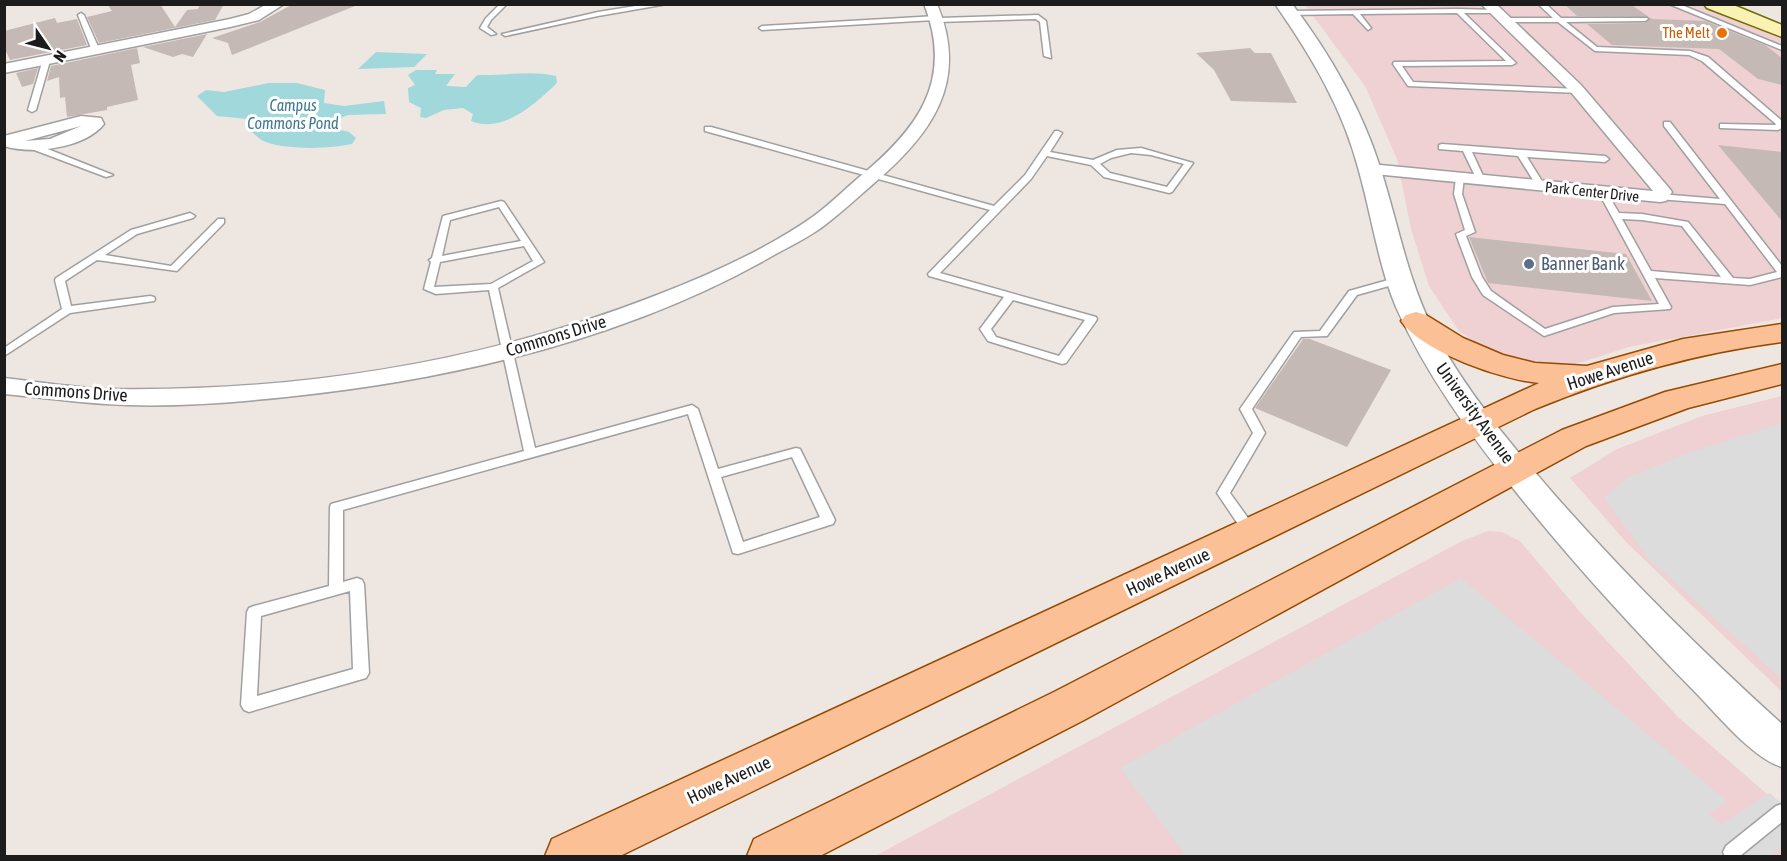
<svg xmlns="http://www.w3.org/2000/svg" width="1787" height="861" font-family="'Asap Condensed',sans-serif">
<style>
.commercial{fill:#efd0d3}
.parking{fill:#dcdcdc}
.water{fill:#a1d8dc}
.building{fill:#c5b9b5}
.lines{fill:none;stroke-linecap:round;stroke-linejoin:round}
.service-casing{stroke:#a0a0a0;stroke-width:3}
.minor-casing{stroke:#a0a0a0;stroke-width:3}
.tertiary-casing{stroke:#a0a0a0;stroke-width:3}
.secondary-casing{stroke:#726c04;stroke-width:3}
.primary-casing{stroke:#944b00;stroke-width:3}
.service{fill:#fff;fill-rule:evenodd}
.minor{fill:#fff;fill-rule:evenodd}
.tertiary{fill:#fff;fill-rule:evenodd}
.secondary{fill:#faf2b3;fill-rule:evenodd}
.primary{fill:#fcc097;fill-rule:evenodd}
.food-dot{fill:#e8710a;stroke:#fff;stroke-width:2}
.service-dot{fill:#5c6f8a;stroke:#fff;stroke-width:2}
.labels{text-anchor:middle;stroke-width:6;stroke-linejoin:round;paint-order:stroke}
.far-food-label{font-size:15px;fill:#c56008;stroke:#fff;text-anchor:end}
.far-street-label{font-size:15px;fill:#1c1c1c;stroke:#fff}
.far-water-label{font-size:16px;font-style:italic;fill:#407894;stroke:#fff}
.service-label{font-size:18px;fill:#4e5e75;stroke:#fff;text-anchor:start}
.street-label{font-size:18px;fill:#1c1c1c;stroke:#fff}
</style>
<rect width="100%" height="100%" fill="#eee7e1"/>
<path class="commercial" d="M1305,5h397l80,29v284l-153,29 -56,18 -44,1 -40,-14 -30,-21 -30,-45 -18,-57 -14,-70 -32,-73z
M1782,396v296l-156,-150 -56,-64 47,-29 85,-33z
M1488,531l14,1 18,9 61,72 97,104 104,90v49h-907l587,-315z"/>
<path class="parking" d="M1782,423v256l-132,-119 -46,-62 21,-19 58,-24z
M1461,578l266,223 -18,13 12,11 49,-32 12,11v43l-12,9h-584l-66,-88z"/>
<path class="water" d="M376,52l51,2 -13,13 -56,2z
M416,70h21l-2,4h20l-9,12 20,1 11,-12c26,1 53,-5 79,1l1,7c-22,21 -54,51 -86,38l2,-7 -10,-6 -19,2 -18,8 -6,-1 1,-9 -12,-6 -1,-14 7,-3 -7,-10z
M269,83h28l28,7 -1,13 20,3 40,-5 2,13 -38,1 -17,7 2,6 16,4 7,6 -4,6c-23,5 -64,6 -86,-2 -6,-2 -11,-8 -16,-11l-3,-12 -30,-3 -20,-20 9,-6 18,2z"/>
<path class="building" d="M107,4h53l15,23 12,-17 11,-1 2,-5h24l-9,16 -116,23 -12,-26 25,-6z
M293,4l62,2 -123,49 -4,-12 -16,-5 48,-16z
M1564,4h66l22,15 53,2 60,24 17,13v27l-24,-6 -39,-30 -107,-4 -25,-21 58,-1 5,-6 -73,-1z
M55,18l2,5 20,-4 10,26 -77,15 -6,-13v-16z
M207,34l-14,23 -11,-3 -9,3 -30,-10z
M137,48l3,15 -9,2 7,35 -31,7v3l-40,7 -2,-20 -5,1 -1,-21 -12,4 4,-15z
M1250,48l5,5h16l26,50 -66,-2 -17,-31 -18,-17z
M38,68l-5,16 -11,3 -6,-14z
M1718,145l64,7v69z
M1469,237l157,17 26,47 -164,-18z
M1303,339h7l81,31 -44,77 -92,-39z"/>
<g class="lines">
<defs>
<path id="service" d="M500,4h7l-16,16 -4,7 9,7 -5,1 -11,-7 6,-10z
M648,4h19l-69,12 -93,20 -3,-2 96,-22z
M1538,4h8l15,14h86l1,1 -3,2 -79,1 31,25 93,4 18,6 74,64v7l-4,2 -58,-2v-4h3l52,1 1,-1 -74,-63 -13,-6 -94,-4 -37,-29h-52l-3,-2 3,-2h47z
M1669,4h10l103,42v4z
M1458,9l38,1v2l-2,1h-30l52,50 -4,2 -110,1 11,16 167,7 4,2 -4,2 -172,-7 -15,-22 1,-2 112,-1 -49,-48 -97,1 11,14 -3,2 -15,-16 -63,1 -3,-2 3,-2z
M81,13l3,2 16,36 -1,2 -7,-2 -14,-36z
M1038,15l8,6 5,37 -7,-2 -4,-34 -4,-3 -98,3 -3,-2 -173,10 -3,-2 3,-2 175,-10 3,2z
M43,59l7,2 -14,49 -4,2 -4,-2z
M1664,122h6l112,144v11l-32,8 -95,-7 16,29 -1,2 -56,4 -70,23 -61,-41 -11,-18 -16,-43 9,-4 -11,-36 2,-16 4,-3 4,3 -2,16 13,38 -9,4 16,41 9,14 54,38 68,-22 46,-3 -60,-111 4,-3 4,3 12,20 23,1 46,8 45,56 17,1 27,-7 -52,-68 -68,-5v-4l3,-1 60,5 -56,-73zM1622,219l20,1 40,6 39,51 -70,-6z
M705,127h6l283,79 31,-31 30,-44h3l4,2 -12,19 43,8 24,-10 24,-2 52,15 -21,29 -3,1 -65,-16 -13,-12 -44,-9 -16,23 -91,94 156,44 1,2 -1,2 -30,42 -4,1 -74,-23 -8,-12 24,-32 -75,-21 -1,-2 62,-64 -285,-79zM1131,153l20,2 33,9 -17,23 -57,-14 -10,-9 11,-6zM1013,300l72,20 -26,36 -63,-19 -5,-8z
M29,144h6l78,31 -7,2 -77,-29z
M1442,144l163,12 4,3 -4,3 -78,-5 18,29 -4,3 -3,-1 -20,-32 -46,-4 13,28 -4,3 -4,-3 -14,-29 -24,-2v-4z
M501,201l3,1 40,60 -46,26 37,160 157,-43 6,4 20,60 78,-21 4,1 35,71 -2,4 -95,30 -5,-1 -45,-139 -345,96v72l14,-4 5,2 2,4 5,89 -3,5 -117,34 -5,-2 -3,-5 6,-93 2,-4 5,-2 75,-20 1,-79 1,-3 193,-53 -35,-161 -53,4 -12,-5 7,-27 -2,-2 3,-2 11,-42zM499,207l22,34 -79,15 8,-36zM524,246l9,15 -42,23 -57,3 6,-25zM792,457l28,60 -77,25 -22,-65zM350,591l3,78 -96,27 4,-80z
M190,213l5,3 -2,2 -56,16 -32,21 66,11 47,-47h6v4l-47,48 -80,-11 -32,21 6,25 79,-10 4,1 1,2 -1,2 -84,12 -66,43v-8l58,-39 -7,-29 1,-2 75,-48z
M1399,277l5,3 -1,2 -46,13 -30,41 -26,1 -49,72 13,24 -35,60 28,39 -2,4h-10l-29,-43 36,-60 -13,-24 54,-77 26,-1 29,-40z
M1782,804v18l-42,34h-15l-2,-4 3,-6 50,-40z"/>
<path id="minor" d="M267,4h17l-25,16 -29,7 -226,46v-9l226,-45 19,-5z
M924,4h13c33,78 -6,131 -64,180 -16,14 -31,28 -48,41 -17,13 -39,23 -58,34 -145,81 -316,121 -481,138 -59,6 -120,11 -180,7 -34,-2 -68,-7 -102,-10v-16c35,4 71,10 105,11 187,3 374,-26 548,-94 52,-20 108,-45 154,-77 16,-11 31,-26 46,-39 59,-48 98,-97 67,-175z
M1481,4h15l85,81 88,103 3,4 -6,9 -6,1 -296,-29 -3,-4 3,-4 6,-1 283,27 -83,-100z
M81,116l20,2 3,6c-19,24 -72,31 -100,22v-10zM81,126l-31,13 -25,2z"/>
<path id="tertiary" d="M1275,4h17c38,50 69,104 88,163 18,56 27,112 54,164 31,59 75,111 118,161 72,82 149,159 230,232v43c-28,-8 -63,-50 -84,-72 -64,-65 -125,-132 -182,-203 -46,-58 -90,-117 -120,-185 -18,-43 -24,-90 -37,-136 -16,-62 -47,-114 -84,-167z"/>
<path id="secondary" d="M1704,4h27l51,21v12l-75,-29z"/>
<path id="primary" d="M1416,312l10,3 37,23 40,17 32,8 52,3 96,-27 99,-15v18c-86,11 -166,34 -247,67l-915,447h-75l7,-17 987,-456c-36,-3 -117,-31 -138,-62l5,-6z
M1782,364v20l-94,24 -102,38 -502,274 -264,136h-73l7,-17 300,-147 508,-262 103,-38z"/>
</defs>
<use href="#service" class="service-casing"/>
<use href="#minor" class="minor-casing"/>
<use href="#tertiary" class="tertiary-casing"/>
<use href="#secondary" class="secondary-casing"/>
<use href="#primary" class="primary-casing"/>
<use href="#service" class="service"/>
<use href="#minor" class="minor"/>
<use href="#tertiary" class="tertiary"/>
<use href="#secondary" class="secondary"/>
<use href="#primary" class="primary"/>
</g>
<circle class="food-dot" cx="1722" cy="33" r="6"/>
<circle class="service-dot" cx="1529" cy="264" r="6"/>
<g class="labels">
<g class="far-food-label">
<text x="1710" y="38">The Melt</text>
</g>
<g class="far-street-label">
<text transform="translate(1592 192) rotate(6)" y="5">Park Center Drive</text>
</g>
<g class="far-water-label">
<text x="293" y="111">Campus<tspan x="293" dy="18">Commons Pond</tspan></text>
</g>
<g class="service-label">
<text x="1541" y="270">Banner Bank</text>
</g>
<g class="street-label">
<text transform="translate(556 336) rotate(-17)" y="6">Commons Drive</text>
<text transform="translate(1610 371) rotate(-18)" y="6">Howe Avenue</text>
<text transform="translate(76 392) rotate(4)" y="6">Commons Drive</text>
<text transform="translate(1475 413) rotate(54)" y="6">University Avenue</text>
<text transform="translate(1168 572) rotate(-25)" y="6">Howe Avenue</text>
<text transform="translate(729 780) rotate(-25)" y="6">Howe Avenue</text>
</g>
</g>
<rect width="1787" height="861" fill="none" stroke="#1c1c1c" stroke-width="12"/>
<g transform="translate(48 48) rotate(125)" stroke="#ffffff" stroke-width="4.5" paint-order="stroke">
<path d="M0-4.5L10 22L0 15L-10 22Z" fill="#1c1c1c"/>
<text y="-9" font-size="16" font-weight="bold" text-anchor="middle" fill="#1c1c1c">N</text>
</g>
</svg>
